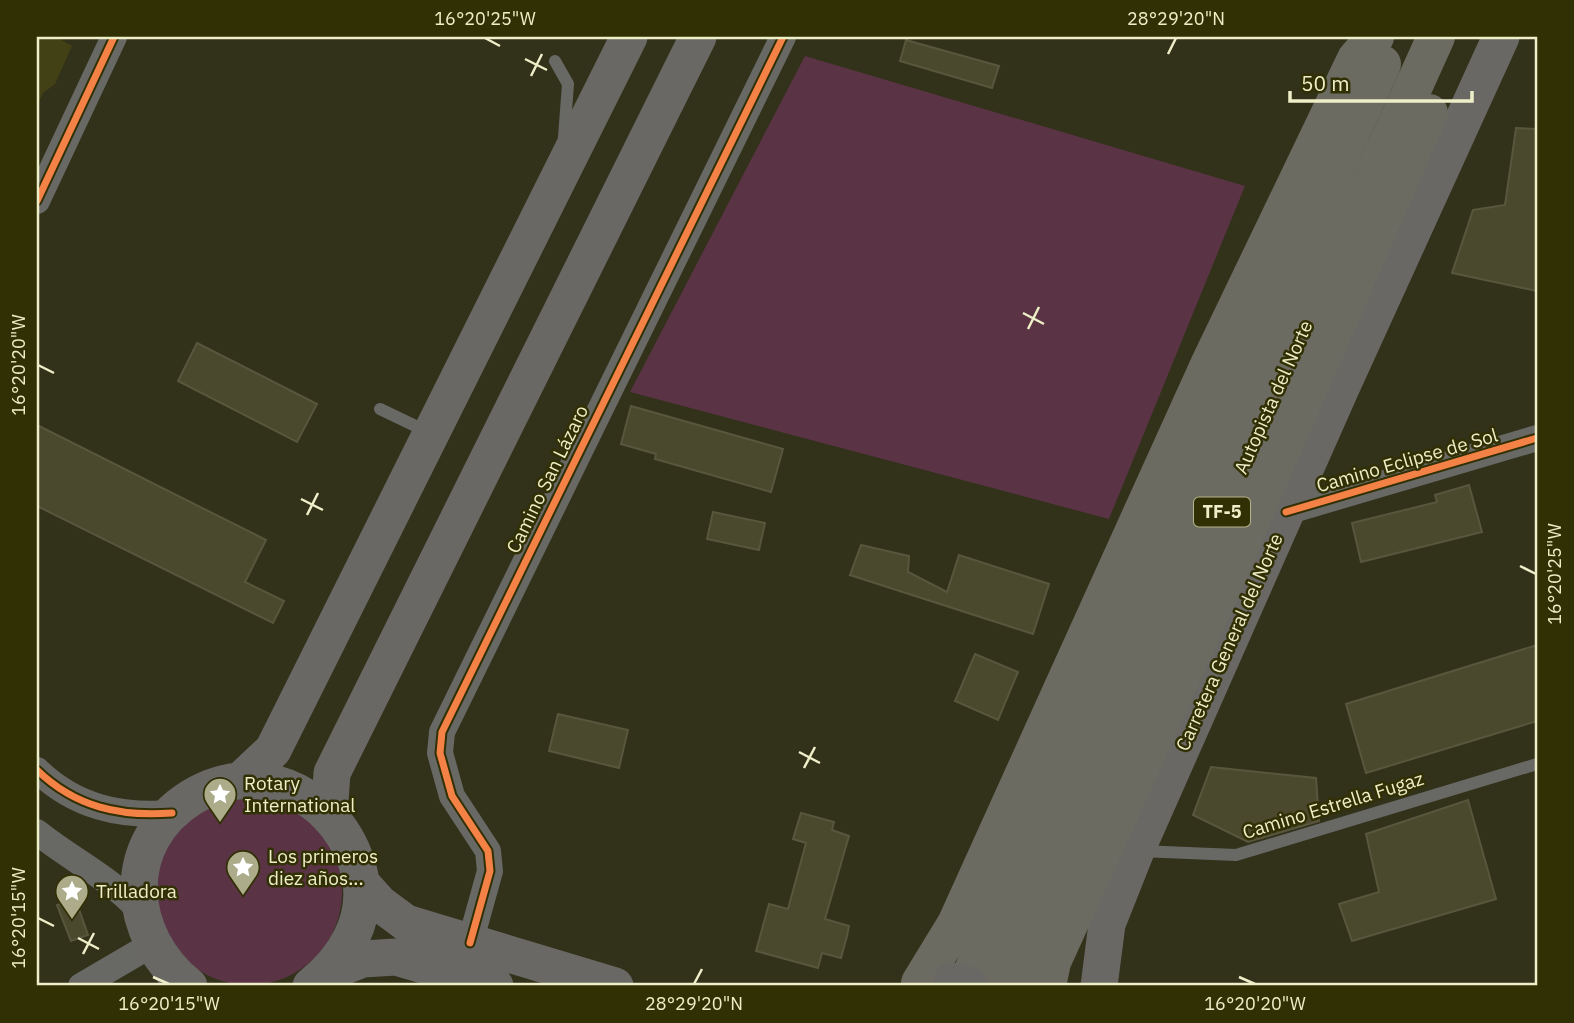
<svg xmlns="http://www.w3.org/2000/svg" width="1574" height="1023" font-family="'IBM Plex Sans',sans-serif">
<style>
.built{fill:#424115}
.green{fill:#5a3445}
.building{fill:#4a492d;stroke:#58573d;stroke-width:2}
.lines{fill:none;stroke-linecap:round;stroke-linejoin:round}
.service{stroke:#686865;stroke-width:12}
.minor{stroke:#686865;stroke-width:26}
.secondary{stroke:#696865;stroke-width:37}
.motorway{stroke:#6c6b61;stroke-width:38}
.secondary-bridge{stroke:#696865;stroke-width:37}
.cycleway-casing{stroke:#313004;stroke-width:11}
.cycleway{stroke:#f48246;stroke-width:7}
.ticks{fill:none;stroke:#eeeec8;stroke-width:2.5}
.labels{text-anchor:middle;stroke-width:5;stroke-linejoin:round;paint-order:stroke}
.shield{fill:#313004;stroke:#b5b58d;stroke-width:2}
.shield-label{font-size:18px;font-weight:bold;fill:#eeeec8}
.street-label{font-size:19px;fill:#eeeec8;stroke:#313004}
.poi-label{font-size:19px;fill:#eeeec8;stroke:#313004;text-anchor:start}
.neatline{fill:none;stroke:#eeeec8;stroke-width:2.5}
.ticks-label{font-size:18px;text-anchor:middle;fill:#eeeec8}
</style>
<rect width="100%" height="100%" fill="#32311a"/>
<path class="built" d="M37,37h19l16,9 -17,38 -12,9 -6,13z"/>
<path class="green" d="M805,56l440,130 -136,333 -479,-127z
M156 892a93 93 0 1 1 186 0a93 93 0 1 1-186 0Z"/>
<path class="building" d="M906,40l93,26 -7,22 -92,-27z
M1516,128l21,1v162l-85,-18 21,-63 32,-5z
M197,343l120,61 -20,38 -119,-61z
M631,406l152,43 -12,43 -116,-33 1,-5 -35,-10z
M37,425l229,115 -21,42 39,19 -11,22 -236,-117z
M1469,485l13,47 -121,30 -9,-39 85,-21 -2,-7z
M713,512l52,11 -6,27 -52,-11z
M861,545l48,11 -1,16 39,20 12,-37 90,29 -16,50 -183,-59z
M1537,645v76l-171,52 -20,-69z
M975,654l43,18 -20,48 -43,-19z
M558,714l70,16 -9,38 -70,-17z
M1211,767l105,11 3,43 -71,21 -55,-27z
M1468,800l28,99 -144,42 -13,-37 40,-12 -13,-58z
M801,813l33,9 -2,8 17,6 -24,83 24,7 -2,10 -6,22 -19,-5 -4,15 -62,-17 13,-47 19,5 18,-66 -13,-4z
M75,898l13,37 -17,6 -14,-36z"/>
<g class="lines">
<path class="service" d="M555,61l13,23 -4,53
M380,409l48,23
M1140,851l96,4 301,-91"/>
<path class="minor" d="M37,201l77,-164
M1286,512l251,-74
M37,770c38,37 83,47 135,43
M37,832c33,27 74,46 103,79
M470,943l20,-72 -2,-20 -36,-55 -12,-43 2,-21 341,-695
M81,986l70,-41"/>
<path class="secondary" d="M240,781l33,-31 356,-713
M329,814l3,-41 366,-736
M361,883l18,20 27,20 209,63
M329,972l34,-13 33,-2 99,29
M189,986c-63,-50 -71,-143 3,-189 71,-43 152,3 168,79 9,44 -16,84 -49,110
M1099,986l8,-62 29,-73 205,-463 160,-351"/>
<path class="motorway" d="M920,983l36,-59 253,-559 147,-306 19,-22
M966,986l416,-922
M1007,986l429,-949
M1047,986l5,-24 160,-352 217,-497"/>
<path class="secondary-bridge" d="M952,981l19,5"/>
<defs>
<path id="cycleway" d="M37,201l77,-164
M1286,512l251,-74
M37,770c38,37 83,47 135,43
M470,943l20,-72 -2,-20 -36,-55 -12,-43 2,-21 341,-695"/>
</defs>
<use href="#cycleway" class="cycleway-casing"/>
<use href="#cycleway" class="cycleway"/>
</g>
<path class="ticks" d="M485,38l15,8M1168,54l8,-16M525,59l22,11M531,76l11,-22M1023,313l21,11M1028,329l11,-22M38,365l16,8M301,499l22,11M307,515l11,-22M1520,566l16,8M799,752l21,11M804,768l11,-21M38,918l16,8M78,938l21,11M83,954l11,-21M153,977l16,7M1239,977l16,7M694,984l8,-15"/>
<defs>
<symbol id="sight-pin" viewBox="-11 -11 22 30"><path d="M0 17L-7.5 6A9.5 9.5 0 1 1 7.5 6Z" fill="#acac8b" stroke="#313004"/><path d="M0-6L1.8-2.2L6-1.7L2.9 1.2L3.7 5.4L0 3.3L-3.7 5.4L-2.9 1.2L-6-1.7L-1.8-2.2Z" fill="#fff"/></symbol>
</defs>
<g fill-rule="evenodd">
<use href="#sight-pin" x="201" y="775" width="38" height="52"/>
<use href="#sight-pin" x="224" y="848" width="38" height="52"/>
<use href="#sight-pin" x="53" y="872" width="38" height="52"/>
</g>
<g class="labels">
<rect class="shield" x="1194" y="497.5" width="56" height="29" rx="5"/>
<g class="shield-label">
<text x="1222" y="518">TF-5</text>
</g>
<g class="street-label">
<text transform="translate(1273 397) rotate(-66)" y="7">Autopista del Norte</text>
<text transform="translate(1407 460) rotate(-16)" y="7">Camino Eclipse de Sol</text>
<text transform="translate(547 479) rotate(-64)" y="7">Camino San Lázaro</text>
<text transform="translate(1229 642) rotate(-66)" y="7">Carretera General del Norte</text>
<text transform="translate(1333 805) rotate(-17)" y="7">Camino Estrella Fugaz</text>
</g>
<g class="poi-label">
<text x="244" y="790">Rotary<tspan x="244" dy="22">International</tspan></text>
<text x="268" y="863">Los primeros<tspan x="268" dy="22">diez años...</tspan></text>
<text x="96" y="898">Trilladora</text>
</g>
</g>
<rect width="1574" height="1023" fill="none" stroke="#313004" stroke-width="77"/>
<path d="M1290 91v10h182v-10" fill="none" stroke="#eeeec8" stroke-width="3.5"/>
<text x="1301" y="91" font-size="21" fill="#eeeec8" stroke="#313004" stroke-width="5" paint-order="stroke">50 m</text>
<rect x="38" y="38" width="1498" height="946" class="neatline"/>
<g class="ticks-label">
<text x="485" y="25">16°20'25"W</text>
<text x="1176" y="25">28°29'20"N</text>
<text transform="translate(19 365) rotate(-90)" y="6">16°20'20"W</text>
<text transform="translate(1555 574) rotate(-90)" y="6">16°20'25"W</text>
<text transform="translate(19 918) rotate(-90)" y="6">16°20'15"W</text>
<text x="169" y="1010">16°20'15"W</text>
<text x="694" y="1010">28°29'20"N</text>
<text x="1255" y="1010">16°20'20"W</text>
</g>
</svg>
